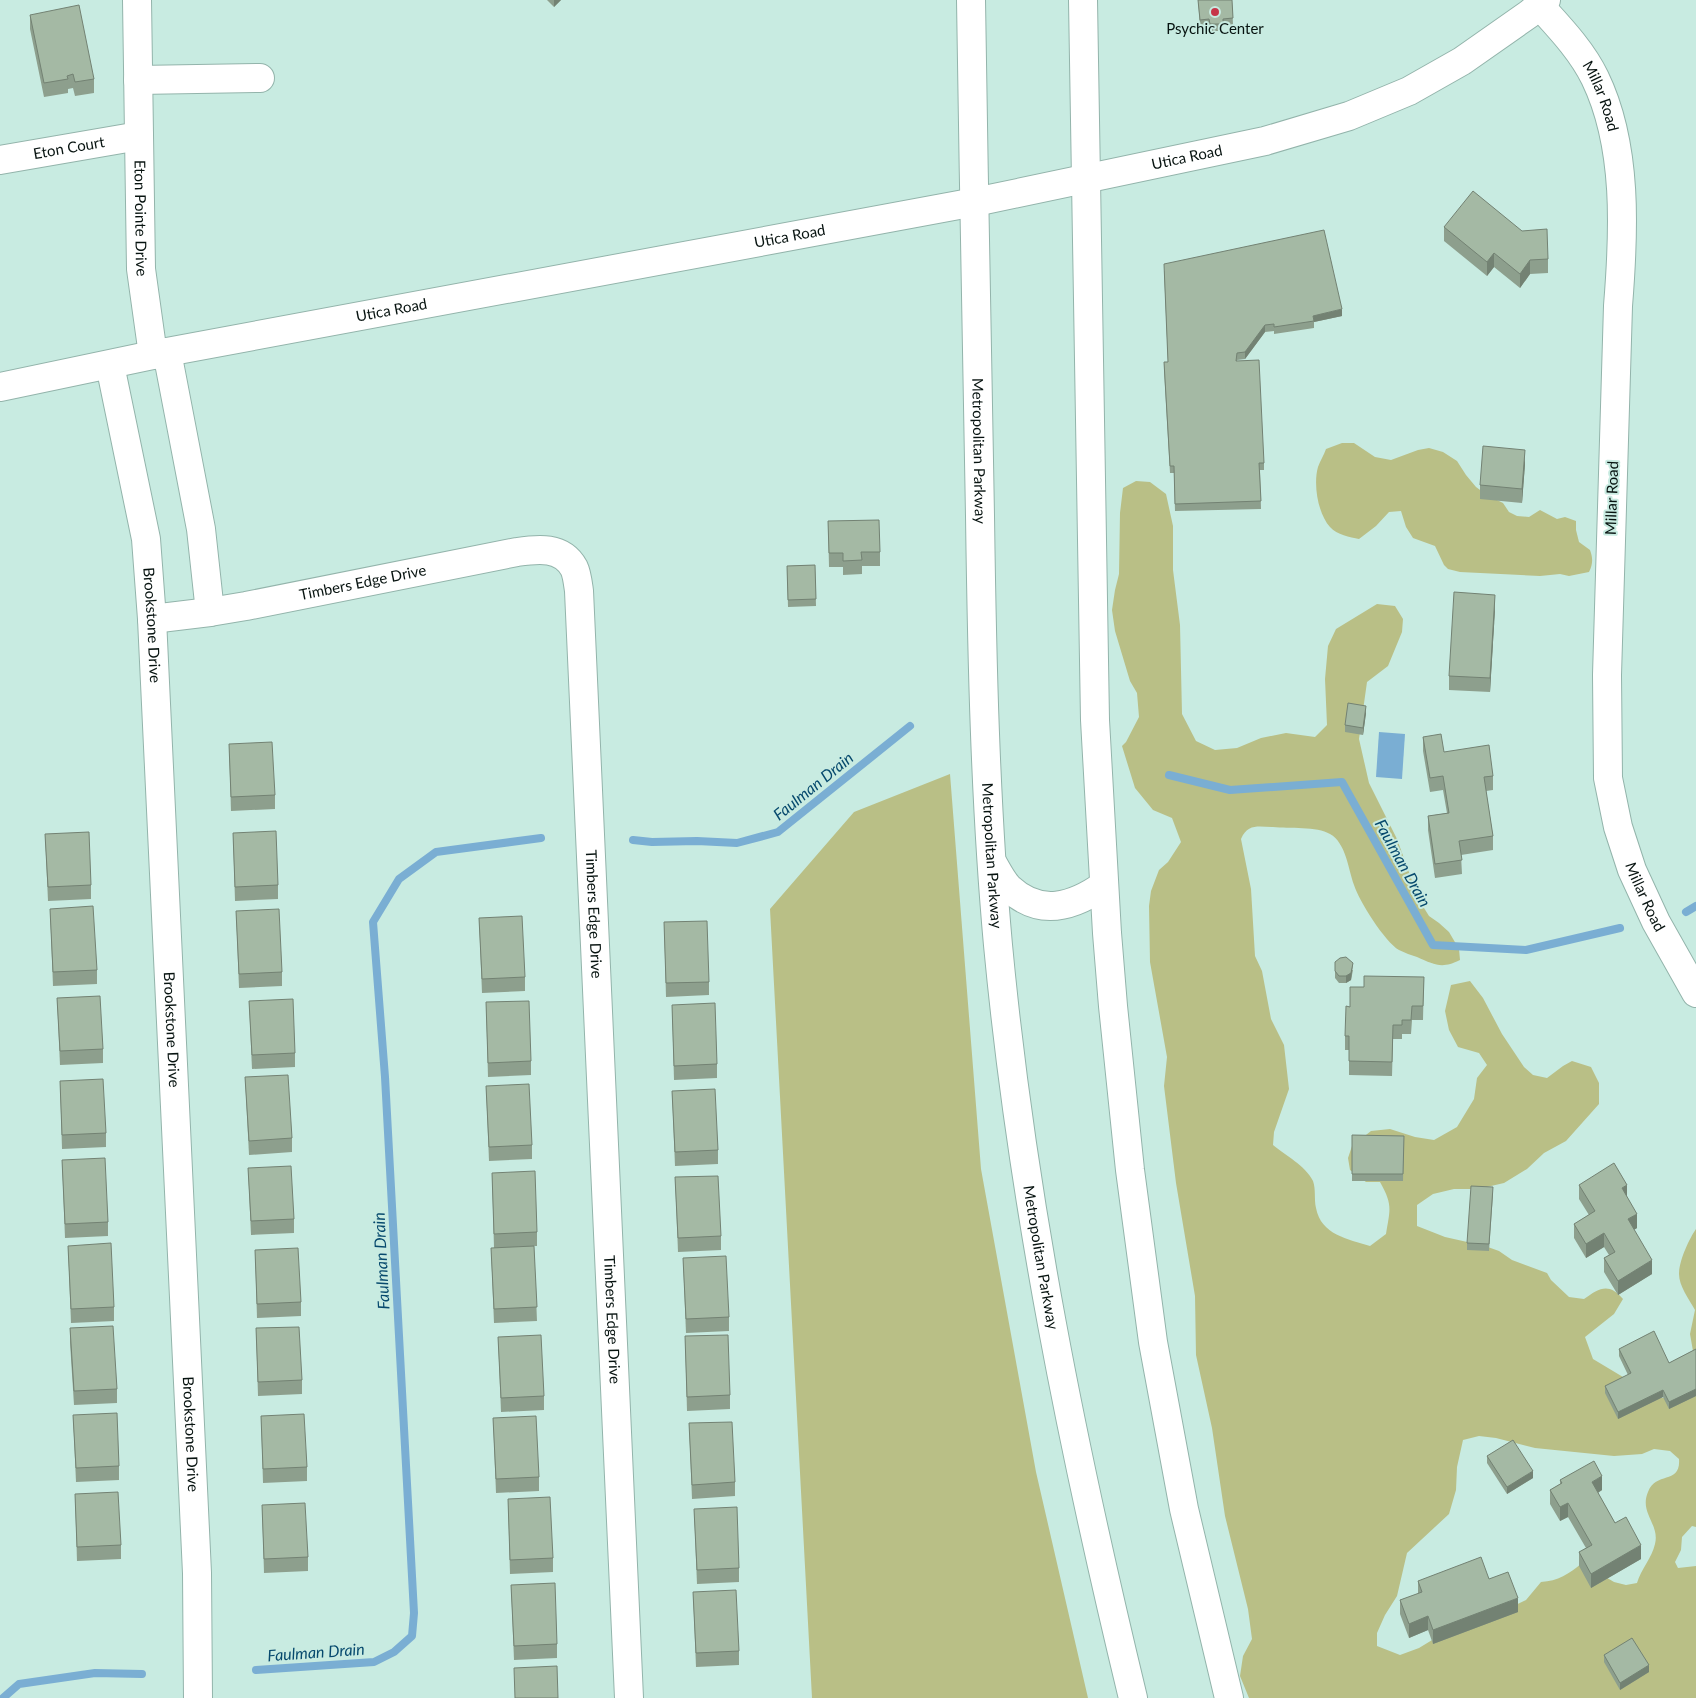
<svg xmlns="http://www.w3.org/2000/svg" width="1696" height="1698" font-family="Lato,sans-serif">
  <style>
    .green { fill: #b9bf86; fill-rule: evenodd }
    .water { fill: #7aaed3 }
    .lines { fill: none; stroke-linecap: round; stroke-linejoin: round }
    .stream { stroke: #7aaed3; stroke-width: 8 }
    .street-casing { stroke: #93b4ab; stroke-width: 30 }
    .secondary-casing { stroke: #93b4ab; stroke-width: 30 }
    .primary-casing { stroke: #93b4ab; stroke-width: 30 }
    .street { stroke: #fff; stroke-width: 28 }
    .secondary { stroke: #fff; stroke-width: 28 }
    .primary { stroke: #fff; stroke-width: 28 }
    .wall { fill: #8d9f8d }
    .shaded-wall { fill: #738273 }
    .building { fill: #a4b9a4; stroke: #738273 }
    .poi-dot { fill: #c63649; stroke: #c8ebe1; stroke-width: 2 }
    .labels { text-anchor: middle; stroke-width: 4; stroke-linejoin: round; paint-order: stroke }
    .poi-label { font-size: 15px; fill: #071310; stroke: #c8ebe1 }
    .street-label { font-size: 15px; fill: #071310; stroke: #c8ebe1 }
    .water-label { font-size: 16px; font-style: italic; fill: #06496d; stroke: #c8ebe1 }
  </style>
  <rect width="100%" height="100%" fill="#c8ebe1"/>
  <!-- green -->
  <g class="green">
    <path d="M1342,443H1354L1375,457L1391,460L1418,450L1429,448L1443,452L1457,461L1466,475L1476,487L1487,495L1503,503L1509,512L1517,516L1529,517L1540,510L1557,519L1565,517L1576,521V530L1579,542L1590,550C1593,558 1593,564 1589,572L1569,576L1560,574L1540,576L1460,572L1448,569L1444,565L1435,546L1413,538L1406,527L1401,511L1389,512L1376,526L1359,539C1350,537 1337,535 1330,527C1318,514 1313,484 1318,467C1320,461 1324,455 1326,449Z"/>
    <path d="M1136,481L1150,482L1166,494L1173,526V570L1180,625L1182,714L1196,741L1215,750L1237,748L1261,738L1286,733L1315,737L1327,725L1325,679L1328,646L1336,629L1377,604L1395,606L1403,619L1402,632L1388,666L1367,682L1359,739L1369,783L1397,839L1419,900L1429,916L1439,923L1449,932L1459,949L1460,960C1442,969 1435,965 1417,957C1411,955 1405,953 1399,950C1385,942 1359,901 1354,885C1348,868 1346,843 1330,834C1317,826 1289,829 1273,827C1259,827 1248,823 1241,839L1251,889L1255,956L1262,971L1271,1019L1284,1045L1289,1089L1274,1132L1273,1145C1286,1156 1305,1165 1313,1181C1316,1189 1314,1200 1316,1208C1321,1235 1348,1239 1370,1246L1386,1234C1390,1209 1393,1205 1380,1182H1366L1350,1170L1348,1158L1352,1146L1371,1131L1390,1129L1415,1137L1434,1140L1457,1127L1474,1099L1477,1078L1487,1065L1479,1053L1458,1047L1449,1030L1445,1011L1451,985L1470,981L1483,998L1502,1034L1524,1067L1533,1075L1547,1078L1563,1066L1572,1061L1591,1067L1599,1083V1104L1566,1141L1544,1153L1527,1169L1504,1183L1478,1189H1454L1433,1194L1417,1205V1226L1445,1237L1485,1246L1499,1251L1512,1260L1547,1273L1551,1280L1569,1297L1584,1299C1599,1288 1609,1282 1623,1299L1614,1314L1585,1337L1593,1359L1658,1398H1671L1696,1372V1527L1692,1526L1682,1537L1681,1550L1675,1562L1678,1568L1696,1566V1698H1249L1240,1676L1243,1656L1252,1639L1248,1609L1225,1516L1212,1428L1196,1355L1195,1296L1176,1183L1164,1086L1167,1057L1150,962L1149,906L1151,891L1159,870L1168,862L1181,842L1172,818L1153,810L1135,788L1122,746L1126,742L1139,717L1137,693L1130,681L1115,631L1112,610L1115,590L1119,574L1120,513L1123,488ZM1479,1436L1496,1438L1535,1448L1614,1456L1642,1454L1654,1449L1670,1451L1679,1459C1681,1485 1656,1471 1648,1492C1639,1513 1660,1524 1655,1544C1652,1558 1641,1569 1637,1583L1626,1585L1614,1582L1582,1563C1569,1574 1558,1581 1541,1582L1526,1600L1503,1611L1442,1634L1419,1648L1400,1655L1377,1646V1633L1385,1615L1397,1596L1407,1553L1449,1514L1456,1490L1457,1467L1463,1440Z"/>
    <path d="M950,774L981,1169L1036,1472L1088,1698H812L770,909L854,812Z"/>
    <path d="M1696,1229V1368L1690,1334L1695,1310C1689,1299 1679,1286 1679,1274C1679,1261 1689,1239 1696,1229Z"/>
  </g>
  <!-- water -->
  <path class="water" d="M1379,732L1405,734L1402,779L1376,777Z"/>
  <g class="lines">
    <!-- stream -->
    <g class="stream">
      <path d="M1169,775L1230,790L1342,782L1433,945L1526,950L1620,928"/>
      <path d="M633,840L652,842L697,841L737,843L778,832L910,726"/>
      <path d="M1686,912L1696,906"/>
      <path d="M256,1670L374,1662L394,1652L412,1636L414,1613L385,1077L373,922L399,879L436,852L541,838"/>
      <path d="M3,1698L19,1684L95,1673L142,1674"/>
    </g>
    <defs>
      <g id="street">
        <path id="s1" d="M137,0L141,269L153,355"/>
        <path id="s2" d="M1540,6C1560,28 1582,51 1595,78C1628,146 1624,232 1618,306L1607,675L1608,778L1618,827L1632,870L1656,922L1696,993"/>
        <path d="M138,80L260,78"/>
        <path id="s3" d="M0,160L139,136"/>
        <path d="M167,352L201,529L210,612"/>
        <path id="s4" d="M110,365L146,539L152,619L197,1573L198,1698"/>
        <path id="s5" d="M152,619L210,612L246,606L517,552C538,549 562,546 574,568C577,574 578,584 579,591L629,1698"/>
      </g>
      <g id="secondary">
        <path id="s6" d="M0,387L167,352L975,202L1265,141L1349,116L1409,91L1462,61L1529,14L1546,0"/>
      </g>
      <g id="primary">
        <path id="s7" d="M971,0C974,172 976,344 980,516C982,659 985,802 998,945C1022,1200 1073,1450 1133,1698"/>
        <path d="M1083,0L1095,720L1107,933L1113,1006L1130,1170L1153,1342L1184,1509L1229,1698"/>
        <path d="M992,862C997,870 1002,881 1009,888C1040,917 1073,907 1104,885"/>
      </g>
    </defs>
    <!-- street casing -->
    <use href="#street" class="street-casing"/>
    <!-- secondary casing -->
    <use href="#secondary" class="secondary-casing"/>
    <!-- primary casing -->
    <use href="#primary" class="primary-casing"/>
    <!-- street -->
    <use href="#street" class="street"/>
    <!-- secondary -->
    <use href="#secondary" class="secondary"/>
    <!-- primary -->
    <use href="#primary" class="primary"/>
  </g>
  <!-- wall -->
  <g class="wall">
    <path d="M547,0H561L554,7Z"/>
    <path d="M1198,0H1232L1233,25L1223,26V31H1210L1209,26L1200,27Z"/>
    <path d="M30,15L94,79V93L75,96L73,88L68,89V93L44,97L30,29Z"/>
    <path d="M1444,227L1548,259V273L1530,274L1520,288L1494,267L1487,276L1444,241Z"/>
    <path d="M1164,271L1342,316L1314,322V328L1274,334V331L1265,332L1245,359L1237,360L1264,463V470H1260L1261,509L1175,511L1174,473H1170L1164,369V362H1168Z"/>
    <path d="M1525,464L1522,503L1480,499V485Z"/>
    <path d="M828,521L880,552V566H862V574L843,575V567H829Z"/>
    <path d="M815,565L816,606L788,607L787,566Z"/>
    <path d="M1495,609L1490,692L1449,690V676Z"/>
    <path d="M1366,713L1363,735L1345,732V725Z"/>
    <path d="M1423,737L1444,752L1493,776V790L1486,791L1493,836V850L1461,855L1462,874L1435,878L1428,830V816L1447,813L1443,790L1430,792L1423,751Z"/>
    <path d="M229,744L275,795V809L231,811Z"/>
    <path d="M233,833L278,885V899L235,901Z"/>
    <path d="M45,834L91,885V899L48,901Z"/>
    <path d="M50,909L97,970V984L53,986Z"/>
    <path d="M236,911L282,972V986L239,988Z"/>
    <path d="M479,918L525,977V991L482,993Z"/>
    <path d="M664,922L709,982V995L666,997Z"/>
    <path d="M1353,970L1351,980L1346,983H1339L1335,978V971Z"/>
    <path d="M1424,977L1423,1020H1412L1411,1034H1402V1039H1393L1392,1076L1349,1075V1050H1345V1036L1350,1007L1364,987Z"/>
    <path d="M57,998L103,1049V1063L60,1065Z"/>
    <path d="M249,1001L295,1053V1067L252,1069Z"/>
    <path d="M486,1002L531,1061V1075L488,1077Z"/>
    <path d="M672,1005L717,1064V1078L674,1080Z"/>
    <path d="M245,1077L292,1138V1152L249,1155Z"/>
    <path d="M60,1081L106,1133V1147L62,1149Z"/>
    <path d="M486,1086L532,1145V1159L489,1161Z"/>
    <path d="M672,1091L718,1150V1164L675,1166Z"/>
    <path d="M1352,1135L1404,1136L1403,1181H1352Z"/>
    <path d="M62,1160L108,1222V1236L65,1238Z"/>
    <path d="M248,1168L294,1219V1233L251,1235Z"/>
    <path d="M492,1173L537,1232V1246H534L537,1321L494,1323L491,1248H494Z"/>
    <path d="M675,1177L721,1236V1250L678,1252Z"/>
    <path d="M1579,1185L1627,1198L1637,1228L1634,1230L1652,1274L1618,1295L1604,1272V1258L1609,1255L1604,1247L1586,1258L1574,1238V1224L1589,1215L1579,1199Z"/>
    <path d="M1493,1194L1489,1251L1467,1250V1243Z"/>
    <path d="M68,1246L114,1307V1321L71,1323Z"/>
    <path d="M255,1250L301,1302V1316L257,1318Z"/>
    <path d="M683,1258L729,1317V1331L686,1333Z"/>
    <path d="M70,1328L117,1389V1403L74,1405L70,1342Z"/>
    <path d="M256,1328L302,1380V1394L258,1396Z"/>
    <path d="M685,1336L730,1395V1409L687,1411Z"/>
    <path d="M498,1337L544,1396V1410L501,1412Z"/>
    <path d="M1619,1349L1669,1363L1696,1349V1396L1669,1409L1663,1397L1618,1419L1605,1393V1386L1628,1375L1619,1356Z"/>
    <path d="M73,1415L119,1466V1480L76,1482Z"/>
    <path d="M261,1416L307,1467V1481L263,1483Z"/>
    <path d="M493,1418L539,1477V1491L496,1493Z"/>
    <path d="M689,1423L735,1482V1496L692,1499Z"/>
    <path d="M1487,1456L1533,1478L1507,1494L1487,1463Z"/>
    <path d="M1560,1480L1602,1490L1598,1493L1615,1523L1641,1559L1591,1588L1579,1566V1552L1586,1548L1568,1517L1560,1521L1550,1504V1490L1560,1484Z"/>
    <path d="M75,1494L121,1545V1559L77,1561Z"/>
    <path d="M508,1499L553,1558V1572L510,1574Z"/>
    <path d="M262,1505L308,1557V1571L264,1573Z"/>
    <path d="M694,1509L739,1568V1582L697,1584Z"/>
    <path d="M1489,1579L1518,1612L1433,1644L1428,1630L1409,1638L1400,1614V1600L1418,1594V1581Z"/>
    <path d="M511,1585L557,1644V1658L514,1660Z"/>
    <path d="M693,1592L739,1651V1665L696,1667Z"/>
    <path d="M1604,1655L1649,1672L1620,1690L1604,1662Z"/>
  </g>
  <!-- shaded-wall -->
  <g class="shaded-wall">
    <path d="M554,0H561L554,7Z"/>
    <path d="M1494,253V267L1487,276V262Z"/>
    <path d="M1530,260V274L1520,288V274Z"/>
    <path d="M1342,309V316L1314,322L1313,316Z"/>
    <path d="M1265,325V332L1245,359V352Z"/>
    <path d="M1525,450V464L1522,503V489Z"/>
    <path d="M1495,595V609L1490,692V678Z"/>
    <path d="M1366,706V713L1363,735V728Z"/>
    <path d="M1353,963L1351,980L1346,983V976Z"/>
    <path d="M1627,1185V1199L1622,1188Z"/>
    <path d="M1637,1214V1228L1628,1233V1219Z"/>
    <path d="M1604,1233V1247L1586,1258V1244Z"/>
    <path d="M1652,1260V1274L1618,1295V1281Z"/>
    <path d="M1696,1389V1396L1669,1409V1402Z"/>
    <path d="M1663,1390V1397L1618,1419V1412Z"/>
    <path d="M1533,1471V1478L1507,1494V1487Z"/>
    <path d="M1602,1476V1490L1592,1496V1482Z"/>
    <path d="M1568,1503V1517L1560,1521V1507Z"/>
    <path d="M1641,1545V1559L1591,1588V1574Z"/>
    <path d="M1518,1598V1612L1433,1644V1630Z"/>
    <path d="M1428,1616V1630L1409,1638V1624Z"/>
    <path d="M1649,1665V1672L1620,1690V1683Z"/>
  </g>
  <!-- building -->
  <g class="building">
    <path d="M1198,0H1232L1233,18L1223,19V24H1210L1209,19L1200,20Z"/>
    <path d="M79,5L94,79L75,82L73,74L67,76L68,79L44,83L30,15Z"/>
    <path d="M1473,191L1522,231L1547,229L1548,259L1530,260L1520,274L1494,253L1487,262L1444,227Z"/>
    <path d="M1324,230L1342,309L1313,316L1314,321L1274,327V324L1265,325L1245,352L1237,353L1236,361L1259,360L1264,463H1259L1261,501L1175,504L1174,466H1170L1164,362H1168L1164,264Z"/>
    <path d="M1483,446L1525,450L1522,489L1480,485Z"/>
    <path d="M879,520L880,552H861L862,560L843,561V553H829L828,521Z"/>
    <path d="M815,565L816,599L788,600L787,566Z"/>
    <path d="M1454,592L1495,595L1490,678L1449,676Z"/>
    <path d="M1348,703L1366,706L1363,728L1345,725Z"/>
    <path d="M1441,734L1444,752L1489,745L1493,776L1484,777L1493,836L1459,841L1462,860L1435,864L1428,816L1449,813L1443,776L1430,778L1423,737Z"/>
    <path d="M272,742L275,795L231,797L229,744Z"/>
    <path d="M276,831L278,885L235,887L233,833Z"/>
    <path d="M89,832L91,885L48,887L45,834Z"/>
    <path d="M93,906L97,970L53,972L50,909Z"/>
    <path d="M279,909L282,972L239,974L236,911Z"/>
    <path d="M522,916L525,977L482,979L479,918Z"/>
    <path d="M707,921L709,982L666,983L664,922Z"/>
    <path d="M1346,957L1353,963L1351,973L1346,976H1339L1335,971V962L1340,958Z"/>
    <path d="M1364,976L1424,977L1423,1006H1412L1411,1020H1402V1025H1393L1392,1062L1349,1061V1036H1345L1346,1006L1350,1007V987H1364Z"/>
    <path d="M100,996L103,1049L60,1051L57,998Z"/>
    <path d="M293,999L295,1053L252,1055L249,1001Z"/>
    <path d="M529,1001L531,1061L488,1063L486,1002Z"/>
    <path d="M715,1003L717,1064L674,1066L672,1005Z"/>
    <path d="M288,1075L292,1138L249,1141L245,1077Z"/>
    <path d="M103,1079L106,1133L62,1135L60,1081Z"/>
    <path d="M529,1084L532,1145L489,1147L486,1086Z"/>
    <path d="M715,1089L718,1150L675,1152L672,1091Z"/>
    <path d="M1352,1135L1404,1136L1403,1174H1352Z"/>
    <path d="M105,1158L108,1222L65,1224L62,1160Z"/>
    <path d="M1614,1163L1627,1185L1622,1188L1637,1214L1628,1219L1652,1260L1618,1281L1604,1258L1615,1252L1604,1233L1586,1244L1574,1224L1595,1211L1579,1185Z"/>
    <path d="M291,1166L294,1219L251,1221L248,1168Z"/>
    <path d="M535,1171L537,1232L494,1234L492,1173Z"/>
    <path d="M718,1176L721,1236L678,1238L675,1177Z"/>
    <path d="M1471,1186L1493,1187L1489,1244L1467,1243Z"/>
    <path d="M111,1243L114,1307L71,1309L68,1246Z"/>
    <path d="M534,1246L537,1307L494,1309L491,1248Z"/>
    <path d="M298,1248L301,1302L257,1304L255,1250Z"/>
    <path d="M726,1256L729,1317L686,1319L683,1258Z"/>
    <path d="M113,1326L117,1389L74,1391L70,1328Z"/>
    <path d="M299,1327L302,1380L258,1382L256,1328Z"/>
    <path d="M1654,1331L1669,1363L1696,1349V1389L1669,1402L1663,1390L1618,1412L1605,1386L1631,1373L1619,1349Z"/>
    <path d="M541,1335L544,1396L501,1398L498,1337Z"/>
    <path d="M728,1335L730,1395L687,1397L685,1336Z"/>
    <path d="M117,1413L119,1466L76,1468L73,1415Z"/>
    <path d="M304,1414L307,1467L263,1469L261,1416Z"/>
    <path d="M536,1416L539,1477L496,1479L493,1418Z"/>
    <path d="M732,1422L735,1482L692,1485L689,1423Z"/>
    <path d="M1513,1440L1533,1471L1507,1487L1487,1456Z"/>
    <path d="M1594,1461L1602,1476L1592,1482L1615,1523L1626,1517L1641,1545L1591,1574L1579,1552L1592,1545L1568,1503L1560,1507L1550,1490L1562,1483L1560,1480Z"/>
    <path d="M118,1492L121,1545L77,1547L75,1494Z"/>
    <path d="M550,1497L553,1558L510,1560L508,1499Z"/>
    <path d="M305,1503L308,1557L264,1559L262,1505Z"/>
    <path d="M737,1507L739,1568L697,1570L694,1509Z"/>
    <path d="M1481,1557L1489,1579L1508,1572L1518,1598L1433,1630L1428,1616L1409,1624L1400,1600L1422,1592L1418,1581Z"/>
    <path d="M555,1583L557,1644L514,1646L511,1585Z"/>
    <path d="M736,1590L739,1651L696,1653L693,1592Z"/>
    <path d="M1632,1638L1649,1665L1620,1683L1604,1655Z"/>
    <path d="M557,1666L558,1698H515L514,1668Z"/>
  </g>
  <!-- markers -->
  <circle class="poi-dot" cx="1215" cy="12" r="5"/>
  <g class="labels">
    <!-- poi labels -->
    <g class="poi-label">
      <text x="1215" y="34">Psychic Center</text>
    </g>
    <!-- street labels -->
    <g class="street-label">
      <text dy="5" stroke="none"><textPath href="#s2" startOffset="110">Millar Road</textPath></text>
      <text dy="5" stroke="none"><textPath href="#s3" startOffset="70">Eton Court</textPath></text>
      <text dy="5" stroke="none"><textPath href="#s6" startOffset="1209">Utica Road</textPath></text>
      <text dy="5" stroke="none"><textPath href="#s1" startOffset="218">Eton Pointe Drive</textPath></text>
      <text dy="5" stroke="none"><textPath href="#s6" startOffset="804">Utica Road</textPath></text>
      <text dy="5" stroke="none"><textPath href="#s6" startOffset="399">Utica Road</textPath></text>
      <text dy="5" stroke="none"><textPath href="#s7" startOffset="451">Metropolitan Parkway</textPath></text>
      <text transform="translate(1612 498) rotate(-88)" y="5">Millar Road</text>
      <text dy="5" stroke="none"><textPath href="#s5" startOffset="214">Timbers Edge Drive</textPath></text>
      <text dy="5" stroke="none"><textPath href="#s4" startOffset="264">Brookstone Drive</textPath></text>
      <text dy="5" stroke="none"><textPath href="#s7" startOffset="856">Metropolitan Parkway</textPath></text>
      <text dy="5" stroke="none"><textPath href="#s2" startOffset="920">Millar Road</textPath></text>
      <text dy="5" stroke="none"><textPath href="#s5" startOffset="782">Timbers Edge Drive</textPath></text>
      <text dy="5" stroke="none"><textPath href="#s4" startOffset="669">Brookstone Drive</textPath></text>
      <text dy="5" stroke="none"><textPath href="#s7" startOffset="1261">Metropolitan Parkway</textPath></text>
      <text dy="5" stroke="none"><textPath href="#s5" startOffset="1188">Timbers Edge Drive</textPath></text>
      <text dy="5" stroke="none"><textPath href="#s4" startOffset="1074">Brookstone Drive</textPath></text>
    </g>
    <!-- water labels -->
    <g class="water-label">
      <text transform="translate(813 786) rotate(-39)" y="6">Faulman Drain</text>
      <text transform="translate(1403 863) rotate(61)" y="6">Faulman Drain</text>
      <text transform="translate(381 1261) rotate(-93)" y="6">Faulman Drain</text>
      <text transform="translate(316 1652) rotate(-4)" y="6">Faulman Drain</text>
    </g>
  </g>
</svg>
